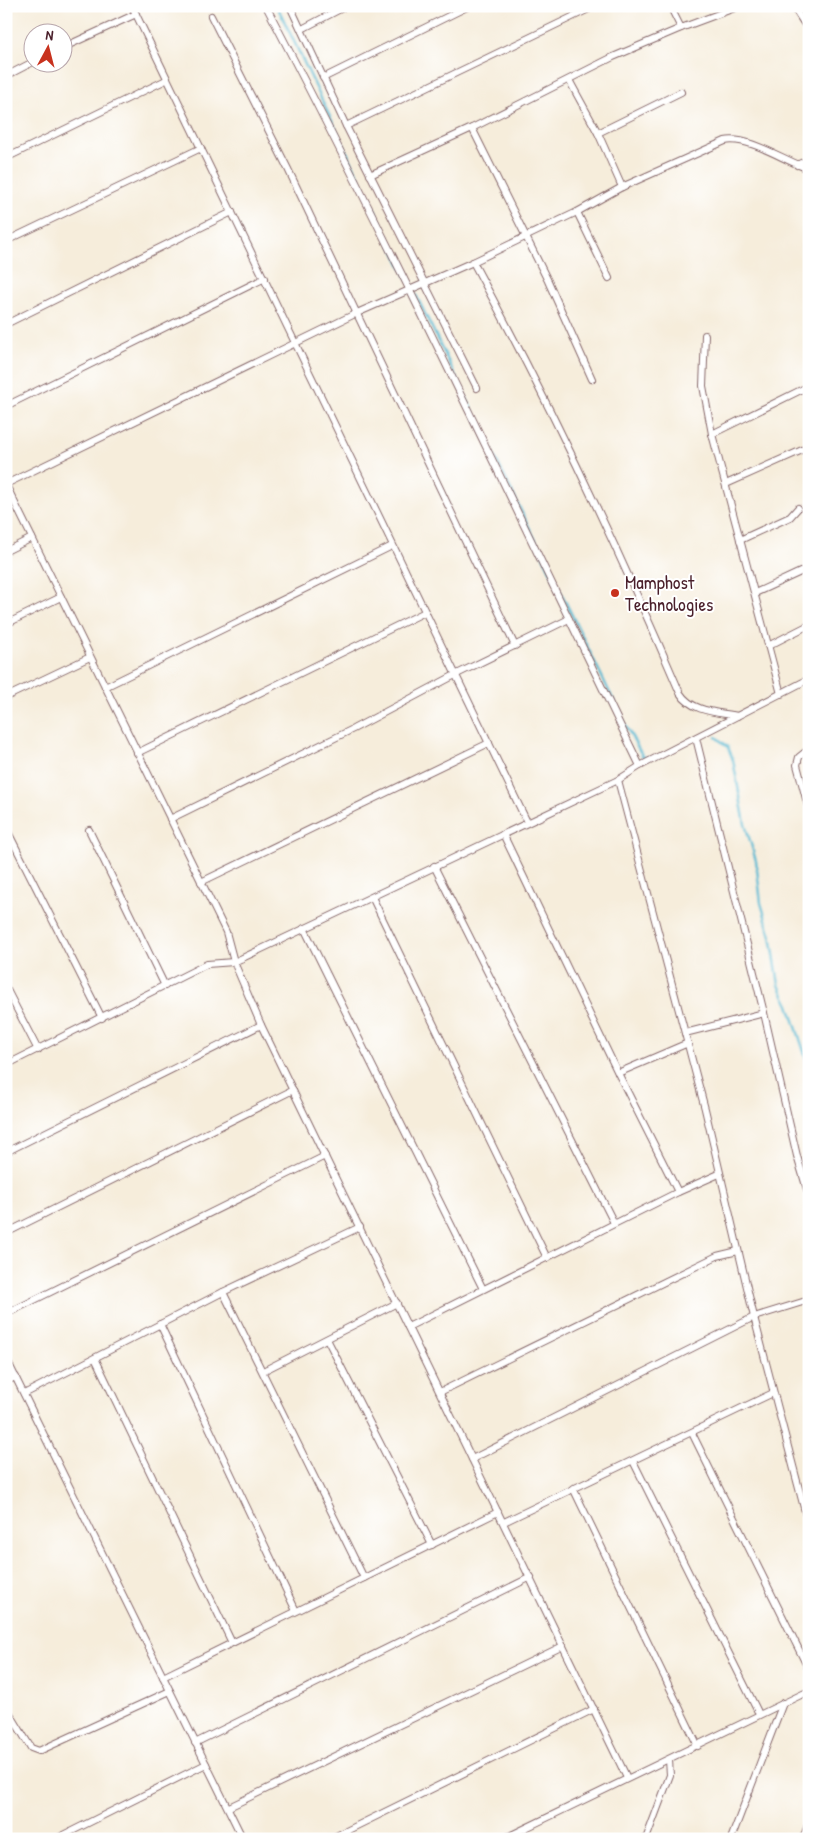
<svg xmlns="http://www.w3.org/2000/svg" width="815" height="1845" font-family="'Patrick Hand',sans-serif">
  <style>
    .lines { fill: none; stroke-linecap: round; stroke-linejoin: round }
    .stream { stroke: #52b8d1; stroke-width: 2.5 }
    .street-casing { stroke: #866769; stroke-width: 8 }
    .street { stroke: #fff; stroke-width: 6 }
    .poi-dot { fill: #c8321e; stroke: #fff; stroke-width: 2 }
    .labels { text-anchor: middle; stroke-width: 4; stroke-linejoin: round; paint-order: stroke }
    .poi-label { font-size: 19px; fill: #4a1f2b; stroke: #fff; text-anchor: start }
  </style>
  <rect width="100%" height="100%" fill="#fff"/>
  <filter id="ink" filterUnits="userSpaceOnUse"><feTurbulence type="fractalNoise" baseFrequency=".02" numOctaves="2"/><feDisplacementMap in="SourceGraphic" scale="10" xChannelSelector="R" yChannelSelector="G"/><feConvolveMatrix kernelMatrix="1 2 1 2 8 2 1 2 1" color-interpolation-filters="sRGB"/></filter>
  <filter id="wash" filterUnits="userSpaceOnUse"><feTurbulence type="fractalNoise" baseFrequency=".0096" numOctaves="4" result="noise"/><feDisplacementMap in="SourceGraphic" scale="20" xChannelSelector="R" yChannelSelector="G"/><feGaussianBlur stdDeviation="1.12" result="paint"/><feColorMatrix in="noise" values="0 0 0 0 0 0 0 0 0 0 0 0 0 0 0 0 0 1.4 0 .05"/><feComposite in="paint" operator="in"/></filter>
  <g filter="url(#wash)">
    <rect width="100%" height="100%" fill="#f6eddb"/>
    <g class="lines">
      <!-- stream -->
      <g class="stream">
        <path d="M277,6L408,280"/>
        <path d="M416,295L626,726L643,757L650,758"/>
        <path d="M716,737L728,747L733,760L745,824L756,861L761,903L771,936L779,985L789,1005L809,1067"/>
      </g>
    </g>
  </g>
  <g filter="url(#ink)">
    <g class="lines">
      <defs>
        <g id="street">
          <path d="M132,6L527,822"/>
          <path d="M266,6C397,257 517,512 640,766"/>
          <path d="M290,6L346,126L477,388"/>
          <path d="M670,6L681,28"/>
          <path d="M793,6L809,31"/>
          <path d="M211,16L288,169L515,646"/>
          <path d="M302,29L346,6"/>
          <path d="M62,48L136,14"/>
          <path d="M6,76L33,62"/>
          <path d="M323,78L469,6"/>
          <path d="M569,80L598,133L622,187"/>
          <path d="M346,126L595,6"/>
          <path d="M472,128L548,281L592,379"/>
          <path d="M598,133L681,92"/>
          <path d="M6,158L166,80"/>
          <path d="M797,165L809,159"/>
          <path d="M370,175L472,128L613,57L681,28L740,6"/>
          <path d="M577,212L609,278"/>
          <path d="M6,241L201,148"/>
          <path d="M473,262C549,402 617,546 680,693C692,712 717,712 737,716"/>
          <path d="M6,324L232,212"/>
          <path d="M705,335L703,386L712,434L781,694"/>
          <path d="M6,406L265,278"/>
          <path d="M712,434L809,386"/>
          <path d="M6,484L357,313L473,262L577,212L622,187L725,141C749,136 785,161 809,169"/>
          <path d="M726,484L809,447"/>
          <path d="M6,485L226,932L234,962L261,1025L627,1778"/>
          <path d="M740,540L790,517L798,508"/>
          <path d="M6,551L32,538"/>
          <path d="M755,593L809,568"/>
          <path d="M6,624L61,597"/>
          <path d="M768,646L809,625"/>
          <path d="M105,687L392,546"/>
          <path d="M6,697L90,657"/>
          <path d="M696,738L764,1013L797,1156L809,1196"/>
          <path d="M809,749L799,757L797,765L809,810"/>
          <path d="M137,753L425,612"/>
          <path d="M618,780L705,1109L754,1317L809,1527"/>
          <path d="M170,819L353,729L457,674L569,619"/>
          <path d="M6,828L102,1018"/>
          <path d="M89,830L165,986"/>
          <path d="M503,834L618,1073L678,1192"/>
          <path d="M434,866L614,1223"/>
          <path d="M201,882L489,743"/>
          <path d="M372,897L547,1258"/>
          <path d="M304,928L483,1289"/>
          <path d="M6,988L38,1050"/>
          <path d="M685,1033L764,1013"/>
          <path d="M6,1065L207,964L234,962L618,780L640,766L809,679"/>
          <path d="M618,1073L688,1043"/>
          <path d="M6,1152L261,1025"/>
          <path d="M6,1233L293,1090"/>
          <path d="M223,1292L364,1578"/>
          <path d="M6,1314L325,1156"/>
          <path d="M160,1324L296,1611"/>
          <path d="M408,1327L678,1192L719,1174"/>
          <path d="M327,1339L432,1545"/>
          <path d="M6,1358L243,1839"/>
          <path d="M95,1358L232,1643"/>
          <path d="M263,1371L397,1303"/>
          <path d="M6,1381L16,1377"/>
          <path d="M440,1392L717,1256L738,1251"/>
          <path d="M24,1394L223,1292L360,1227"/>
          <path d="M692,1433L809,1670"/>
          <path d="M472,1459L754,1317L809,1300"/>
          <path d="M633,1461L759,1714"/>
          <path d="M573,1488L698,1746"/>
          <path d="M504,1522L773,1393"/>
          <path d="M163,1677L498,1512"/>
          <path d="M6,1707L31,1748L39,1751L170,1691"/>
          <path d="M195,1743L531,1577"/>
          <path d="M229,1807L563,1646"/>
          <path d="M56,1839L206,1764"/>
          <path d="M330,1839L594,1709"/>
          <path d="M503,1839L809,1691"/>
          <path d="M646,1839L670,1775L669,1760"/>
          <path d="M731,1839L783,1703"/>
          <path d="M803,1839L809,1822"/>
        </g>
      </defs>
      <!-- street casing -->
      <use href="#street" class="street-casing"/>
      <!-- street -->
      <use href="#street" class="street"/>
    </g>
  </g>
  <!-- markers -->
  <circle class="poi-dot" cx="615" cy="593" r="5"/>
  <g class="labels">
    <!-- poi labels -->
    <g class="poi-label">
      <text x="625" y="589">Mamphost<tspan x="625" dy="22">Technologies</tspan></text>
    </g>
  </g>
  <!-- margin -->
  <rect width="815" height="1845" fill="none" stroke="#fff" stroke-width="25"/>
  <!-- north arrow -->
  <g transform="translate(48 48) rotate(7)"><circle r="24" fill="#ffffff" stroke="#b7a5aa"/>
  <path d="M0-4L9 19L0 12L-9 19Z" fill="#c8321e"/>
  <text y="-8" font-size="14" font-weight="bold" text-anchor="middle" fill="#4a1f2b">N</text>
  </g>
</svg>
